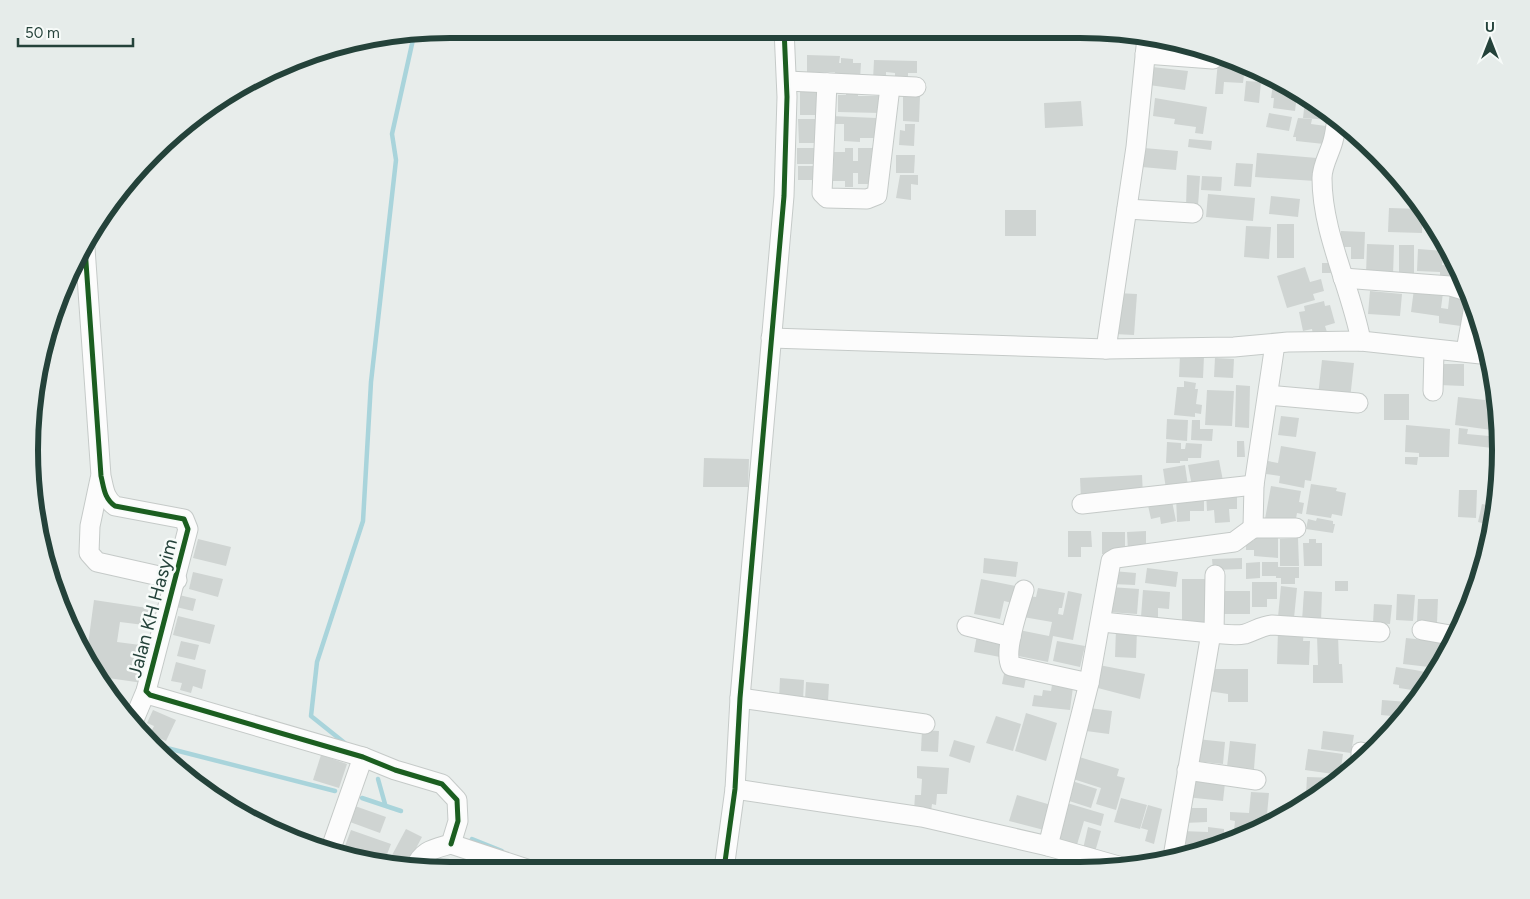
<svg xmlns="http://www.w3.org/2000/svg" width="1530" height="899" font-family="Figtree,sans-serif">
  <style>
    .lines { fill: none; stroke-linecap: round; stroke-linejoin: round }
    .stream { stroke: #a9d4db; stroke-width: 4.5 }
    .building { fill: #cfd4d2 }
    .minor-casing { stroke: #c5cac8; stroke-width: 21 }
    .minor { stroke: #fcfcfc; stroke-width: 19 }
    .cycleway-casing { stroke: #f7fbf9; stroke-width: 8 }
    .cycleway { stroke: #1b5e20; stroke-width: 5 }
    .labels { text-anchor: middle; stroke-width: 5; stroke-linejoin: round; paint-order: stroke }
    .street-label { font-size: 19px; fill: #24423a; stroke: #f7fbf9 }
    .rim { fill: none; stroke: #24423a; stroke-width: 6 }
  </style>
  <rect width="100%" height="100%" fill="#e8edeb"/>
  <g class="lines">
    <!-- stream -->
    <g class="stream">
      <path d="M346,744L311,716L317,662L363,521L371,382L396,160L392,134L414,35"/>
      <path d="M159,746L335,791"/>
      <path d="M378,779L385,804"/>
      <path d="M362,798L401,811"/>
      <path d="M472,839L502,851"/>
      <path d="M530,862L547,869"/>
    </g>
  </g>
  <!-- building -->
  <g class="building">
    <path d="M807,55L840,56L839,63H841V58L853,59V63H861L860,79L834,78L835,72H807Z"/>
    <path d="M874,60L917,61V73H908V82H895V73L886,72V80H873Z"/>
    <path d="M1218,61L1239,62L1245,65L1243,83L1224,82L1223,94H1215Z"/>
    <path d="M1152,67L1188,71L1185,90L1149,85Z"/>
    <path d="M1246,81L1261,82L1259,103L1244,101Z"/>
    <path d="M1273,84L1286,86L1292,89L1291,94L1297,95L1295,111L1273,108L1274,98H1271Z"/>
    <path d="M846,90H858V96H882L881,113L838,112V95H846Z"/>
    <rect x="800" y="91" width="22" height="24"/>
    <path d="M1298,92L1314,100L1330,113V120L1303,118L1305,100L1297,99Z"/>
    <path d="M903,96H920L919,122L903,121Z"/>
    <path d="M1155,98L1207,107L1203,134L1195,133L1196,127L1174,124L1175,119L1153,116Z"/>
    <path d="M1081,101L1083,126L1045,128L1044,103Z"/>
    <path d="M1269,113L1292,117L1289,131L1266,127Z"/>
    <path d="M831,116L876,118V125H880V138H860V142L844,141V124H831Z"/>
    <path d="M1298,118L1312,119L1311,124L1326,126L1324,144L1296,141V137H1293Z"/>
    <path d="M798,119H816V122H821L816,143H799Z"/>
    <path d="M905,124H915L914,146L899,145L900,130L905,131Z"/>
    <path d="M1189,139L1212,141L1211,150L1188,147Z"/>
    <path d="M797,148H822L821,164H797Z"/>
    <path d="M845,148H853V161H858V148H872L871,184H858V173H853V187H845V181H833L834,152H845Z"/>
    <path d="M1144,148L1178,151L1176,170L1142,167Z"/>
    <path d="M1257,153L1317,158L1315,181L1255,177Z"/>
    <path d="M896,155H915L914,173H896Z"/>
    <path d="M1236,163L1253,164L1251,187L1234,186Z"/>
    <rect x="798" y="166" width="23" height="14"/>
    <path d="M900,175H918V185L911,184V200L896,198Z"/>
    <path d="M1187,175L1200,176L1198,206H1186Z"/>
    <path d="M1202,176L1222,177L1221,191L1201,190Z"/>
    <path d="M1208,194L1255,198L1253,221L1206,217Z"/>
    <path d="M1271,196L1300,199L1298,217L1269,214Z"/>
    <path d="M1389,208L1423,209L1422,233L1388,232Z"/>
    <rect x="1005" y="210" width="31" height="26"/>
    <rect x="1277" y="224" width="17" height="34"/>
    <path d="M1246,226L1271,227L1269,259L1244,257Z"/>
    <path d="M1341,231L1365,232L1364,259H1351V247H1341Z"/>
    <path d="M1367,244L1394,245L1393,276L1366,275Z"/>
    <rect x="1399" y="245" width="15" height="33"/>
    <path d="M1418,249L1444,251L1442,265L1457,266L1456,283L1440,282V272L1417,271Z"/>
    <rect x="1322" y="263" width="16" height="10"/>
    <path d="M1305,267L1310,282L1321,279L1324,291L1313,294L1315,300L1287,308L1277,276Z"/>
    <path d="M1414,289L1443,293L1441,308L1448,309L1450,291L1465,293L1461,326L1439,323V316L1411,312Z"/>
    <path d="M1370,291L1402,294L1400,316L1368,314Z"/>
    <path d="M1116,293L1137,294L1134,335L1114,334Z"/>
    <path d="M1324,301L1325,306L1330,305L1335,323L1325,326L1327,332L1313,335L1312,329L1303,331L1299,312L1305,311L1304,306Z"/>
    <path d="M1477,315L1486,344L1473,343Z"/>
    <path d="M1180,355L1204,356L1203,378L1179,377Z"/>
    <path d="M1215,358L1234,359L1233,378L1214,377Z"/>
    <path d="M1322,360L1354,363L1350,399L1318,396Z"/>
    <path d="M1439,364H1464V386L1439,385Z"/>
    <path d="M1184,381L1196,383L1195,389H1198L1196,404L1202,405L1201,414L1195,413V417L1174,415L1177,387H1184Z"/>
    <path d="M1236,385L1250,386L1249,428L1235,427Z"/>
    <path d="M1207,390L1234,391L1232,426L1205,425Z"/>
    <path d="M1495,390L1499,431L1455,425L1458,397L1485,400L1486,397L1494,398Z"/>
    <rect x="1384" y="394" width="25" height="26"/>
    <path d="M1281,416L1299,418L1296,437L1278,435Z"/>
    <path d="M1167,419L1188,420L1187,441L1166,439Z"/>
    <path d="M1192,420H1200V429H1213L1212,441L1191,440Z"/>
    <path d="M1406,425L1450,429L1449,457H1419V453L1405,452Z"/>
    <path d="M1459,428L1468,429L1467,434L1500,437L1501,449L1458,444Z"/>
    <path d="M1237,441H1244L1245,457H1237Z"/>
    <path d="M1167,442L1181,443V449H1185L1186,443L1202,444L1201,458H1188V461H1180V463H1166Z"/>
    <path d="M1281,446L1316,452L1311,481L1305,480L1304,488L1279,483L1280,476L1266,474L1268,461L1278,463Z"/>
    <path d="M1405,457H1418L1417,465L1405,464Z"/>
    <path d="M704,458L749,459L748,487H703Z"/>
    <path d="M1219,460L1223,481L1192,486L1188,465Z"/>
    <path d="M1185,465L1188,486L1166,489L1163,469Z"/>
    <path d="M1142,475L1143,496L1081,499L1080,478Z"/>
    <path d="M1311,484L1337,488L1336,491L1346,493L1342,516L1332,514L1331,518L1306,514Z"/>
    <path d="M1271,486L1301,491L1299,502L1304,503L1302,514L1297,513L1295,524L1265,519Z"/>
    <path d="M1459,490H1477L1476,518L1458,517Z"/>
    <path d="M1237,491V509H1229L1230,522L1215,523L1214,510L1207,511L1206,492Z"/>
    <path d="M1204,494V511H1190V521L1177,522L1176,495Z"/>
    <path d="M1171,496L1176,521L1161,524L1160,517L1151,519L1147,501Z"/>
    <path d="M1482,504L1496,507L1494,526L1478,522Z"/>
    <path d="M1317,518L1333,521V524H1335L1333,533L1306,529L1308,519L1316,521Z"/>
    <path d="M1068,531H1091L1092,547H1081V557H1068Z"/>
    <path d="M1146,531V550L1128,551L1127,532Z"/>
    <path d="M1102,532H1125V553L1102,554Z"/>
    <path d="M1278,535V558L1254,556V550H1246V541H1254L1253,537Z"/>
    <path d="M1298,538L1299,566H1280V539Z"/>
    <path d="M198,539L231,547L226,566L193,558Z"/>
    <path d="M1309,539H1316V543H1322V566H1304L1303,543H1309Z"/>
    <path d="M984,558L1018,562L1016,577L983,573Z"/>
    <path d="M1242,558V569L1213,570L1212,559Z"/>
    <path d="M1260,562V578L1246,579V563Z"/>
    <path d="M1262,562H1278V567H1299V578H1295V584H1281V578H1276V576H1262Z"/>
    <path d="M1147,568L1178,572L1176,587L1145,583Z"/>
    <path d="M1113,571L1136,573L1135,585L1112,584Z"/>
    <path d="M193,572L223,579L218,597L189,589Z"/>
    <path d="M981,579L1020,587L1016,604L1004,601L1000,619L974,614Z"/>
    <rect x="1182" y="579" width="23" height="48"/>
    <rect x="1335" y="581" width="13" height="10"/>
    <path d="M1252,582H1277V599H1267V607H1252Z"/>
    <path d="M1281,586L1297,588L1294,618L1278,617Z"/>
    <path d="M1110,587L1139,589L1137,614L1108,612Z"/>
    <path d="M1038,588L1065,593L1062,608H1059L1058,614L1063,615L1068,591L1082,594L1073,640L1053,636L1048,662L1014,655L1019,630L1049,636L1052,622L1023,617L1028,596L1036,597Z"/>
    <path d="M1143,590L1170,592L1169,609L1158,608V618L1141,617Z"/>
    <rect x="1220" y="591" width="30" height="23"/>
    <path d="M1304,591L1322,592L1321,622L1302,621Z"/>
    <path d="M1397,594L1415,595L1413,621L1396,620Z"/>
    <path d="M179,595L196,599L193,611L176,607Z"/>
    <path d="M1418,599H1438L1437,623L1417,622Z"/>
    <path d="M94,600L154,609L152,626L120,622L117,642L148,646L143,683L101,677L87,652Z"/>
    <path d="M1374,604L1392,605L1390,624L1373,623Z"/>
    <path d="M1455,612L1467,615L1460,628L1452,626Z"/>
    <path d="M178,616L215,625L210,644L173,635Z"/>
    <path d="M1116,629L1137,630L1136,658L1115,657Z"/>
    <path d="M1278,630L1304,631L1303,641H1310L1309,665L1277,664Z"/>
    <path d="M977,635L1003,640L1000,657L974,652Z"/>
    <path d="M1338,635L1339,664H1342L1343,683H1313V665H1318L1317,636Z"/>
    <path d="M1406,638L1443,642L1438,668L1403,664Z"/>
    <path d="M181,641L199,645L195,660L177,656Z"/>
    <path d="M1057,641L1085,646L1080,667L1053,661Z"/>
    <path d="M176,662L206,670L202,689L193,686L191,693L180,690L182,683L171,681Z"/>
    <path d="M1099,665L1145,674L1140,699L1094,687Z"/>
    <path d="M1396,667L1415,670L1435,674L1419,697L1411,695L1412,690L1399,688V685L1393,684Z"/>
    <path d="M1005,669L1027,673L1024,688L1002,684Z"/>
    <path d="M1208,669H1248V702H1228V694L1208,691Z"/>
    <path d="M780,678L804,680L803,701L779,699Z"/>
    <path d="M806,682L829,684L828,701L805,700Z"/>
    <path d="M1052,685L1073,687L1070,710L1032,706L1034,695L1042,696L1043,690L1051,691Z"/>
    <path d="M1382,700L1408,702L1407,712L1403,717L1381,715Z"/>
    <path d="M1089,708L1112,711L1109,734L1086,731Z"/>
    <path d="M153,710L176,720L166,741L150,734L154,726L147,723Z"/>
    <path d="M1026,713L1057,723L1046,761L1015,751Z"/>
    <path d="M996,716L1021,724L1013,751L986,743Z"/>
    <path d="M1385,724L1396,725L1383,741Z"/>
    <path d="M922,730L939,731L938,752L921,751Z"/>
    <path d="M1323,731L1354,735L1351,753L1321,749Z"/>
    <path d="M1197,739L1225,742L1223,764L1195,761Z"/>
    <path d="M954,740L975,746L970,763L949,756Z"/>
    <path d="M1230,741L1256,744L1254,769L1227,767Z"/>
    <path d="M1308,749L1343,754L1340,775L1305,770Z"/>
    <path d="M321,755L347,764L339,788L313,780Z"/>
    <path d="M1076,756L1119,769L1117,776L1125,778L1116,810L1096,804L1101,788L1070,778Z"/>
    <path d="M917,766L949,768L947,794H937L936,805L932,804L931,812L914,811L915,795H921L922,779L917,778Z"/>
    <path d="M1307,777L1337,778L1316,795L1306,794Z"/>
    <path d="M1189,779L1225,783L1223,801L1186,797Z"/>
    <path d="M1072,781L1097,789L1091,808L1066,800Z"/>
    <path d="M1251,792L1269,793L1266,825L1251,832L1234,831L1235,821L1230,820V812L1249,813Z"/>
    <path d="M1017,795L1051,805L1044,830L1009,821Z"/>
    <path d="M1121,798L1147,805L1140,829L1114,822Z"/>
    <path d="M1067,803L1104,814L1101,826L1084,821L1076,848L1055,842Z"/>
    <path d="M1148,805L1162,809L1154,844L1145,841L1148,830L1141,828Z"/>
    <path d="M355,806L386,817L380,833L350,822Z"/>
    <path d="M1184,808H1207V822L1184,823Z"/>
    <path d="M1088,827L1101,831L1095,852L1083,849Z"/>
    <path d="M1208,827L1224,829V833H1227L1226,843L1210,849L1181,848L1182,831L1208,832Z"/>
    <path d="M289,829L321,843L318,849L287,834Z"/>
    <path d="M406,829L422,837L407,865L391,857Z"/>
    <path d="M351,830L391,844L386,857L369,851L368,854L382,861L337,853L340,844L345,846Z"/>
  </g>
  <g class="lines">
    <defs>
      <g id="minor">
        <path d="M1147,37L1136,147L1106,349L1234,347L1288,342L1361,341L1490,355"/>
        <path d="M1145,54L1213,59"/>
        <path d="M787,81L916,87"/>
        <path d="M827,83L822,193L827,198L867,199L877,195L890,87"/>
        <path d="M1337,118C1336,126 1335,134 1333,141C1330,153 1322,165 1322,178C1322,234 1351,287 1361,341"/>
        <path d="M1127,209L1193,213"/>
        <path d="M85,248L101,476C104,488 104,498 115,506L184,519L188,529L146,691L133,722"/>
        <path d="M1343,278L1450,286L1470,292"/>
        <path d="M771,338L1106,349"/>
        <path d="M1275,344L1254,485L1253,528H1296"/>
        <path d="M1466,351L1474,306"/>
        <path d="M1433,391L1434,350"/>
        <path d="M1268,395L1358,403"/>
        <path d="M100,479L90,526L89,553L97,562L177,580"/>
        <path d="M1082,504L1254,485"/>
        <path d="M1024,590C1019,607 1003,650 1011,666L1089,683"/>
        <path d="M1102,622L1211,633L1173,857"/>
        <path d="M967,626L1011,637"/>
        <path d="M1422,630L1456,636"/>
        <path d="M1211,633C1222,634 1234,636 1245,634C1254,631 1262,626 1272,625L1380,632"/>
        <path d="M1214,633L1215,575"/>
        <path d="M146,691L150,695L363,757L395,770L442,784L457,800L458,821L451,844"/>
        <path d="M740,698L925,724"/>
        <path d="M1361,752V760"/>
        <path d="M1187,770L1256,780"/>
        <path d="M735,789L922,817L1048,846L1122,867"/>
        <path d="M451,844L527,869"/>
        <path d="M1048,846L1089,683L1111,561L1116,558L1234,542L1253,528"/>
        <path d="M330,851L363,757"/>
        <path d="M415,868C422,850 434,849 451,844"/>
        <path d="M724,869L735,789L740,698L784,196L787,97L784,29"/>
      </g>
    </defs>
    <!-- minor casing -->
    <use href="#minor" class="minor-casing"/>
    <!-- minor -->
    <use href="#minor" class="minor"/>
    <defs>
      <g id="cycleway">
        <path d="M85,248L101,476C104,488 104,498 115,506L184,519L188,529L146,691L150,695L363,757L395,770L442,784L457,800L458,821L451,844"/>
        <path d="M724,869L735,789L740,698L784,196L787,97L784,29"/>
      </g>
    </defs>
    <!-- cycleway casing -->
    <use href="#cycleway" class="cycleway-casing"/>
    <!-- cycleway -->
    <use href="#cycleway" class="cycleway"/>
  </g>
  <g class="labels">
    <!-- street labels -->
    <g class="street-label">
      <text transform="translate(152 608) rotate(-75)" y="7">Jalan KH Hasyim</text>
    </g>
  </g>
  <!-- crop -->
  <path d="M0 0H1530V899H0ZM450 38H1080A412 412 0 0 1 1492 450V450A412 412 0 0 1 1080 862H450A412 412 0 0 1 38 450V450A412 412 0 0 1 450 38Z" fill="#e6ecea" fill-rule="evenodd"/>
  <path class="rim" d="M450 38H1080A412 412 0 0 1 1492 450V450A412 412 0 0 1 1080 862H450A412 412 0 0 1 38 450V450A412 412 0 0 1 450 38Z"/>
  <!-- north arrow -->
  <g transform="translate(1490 40)" stroke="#f7fbf9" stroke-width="4" paint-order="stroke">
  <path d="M0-4L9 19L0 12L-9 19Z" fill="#24423a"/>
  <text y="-8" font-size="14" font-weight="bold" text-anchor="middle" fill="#24423a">U</text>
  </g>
  <!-- scale -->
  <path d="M18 38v8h115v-8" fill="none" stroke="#24423a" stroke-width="2.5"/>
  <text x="25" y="38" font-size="15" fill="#24423a" stroke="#f7fbf9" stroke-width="4" paint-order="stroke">50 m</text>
</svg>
